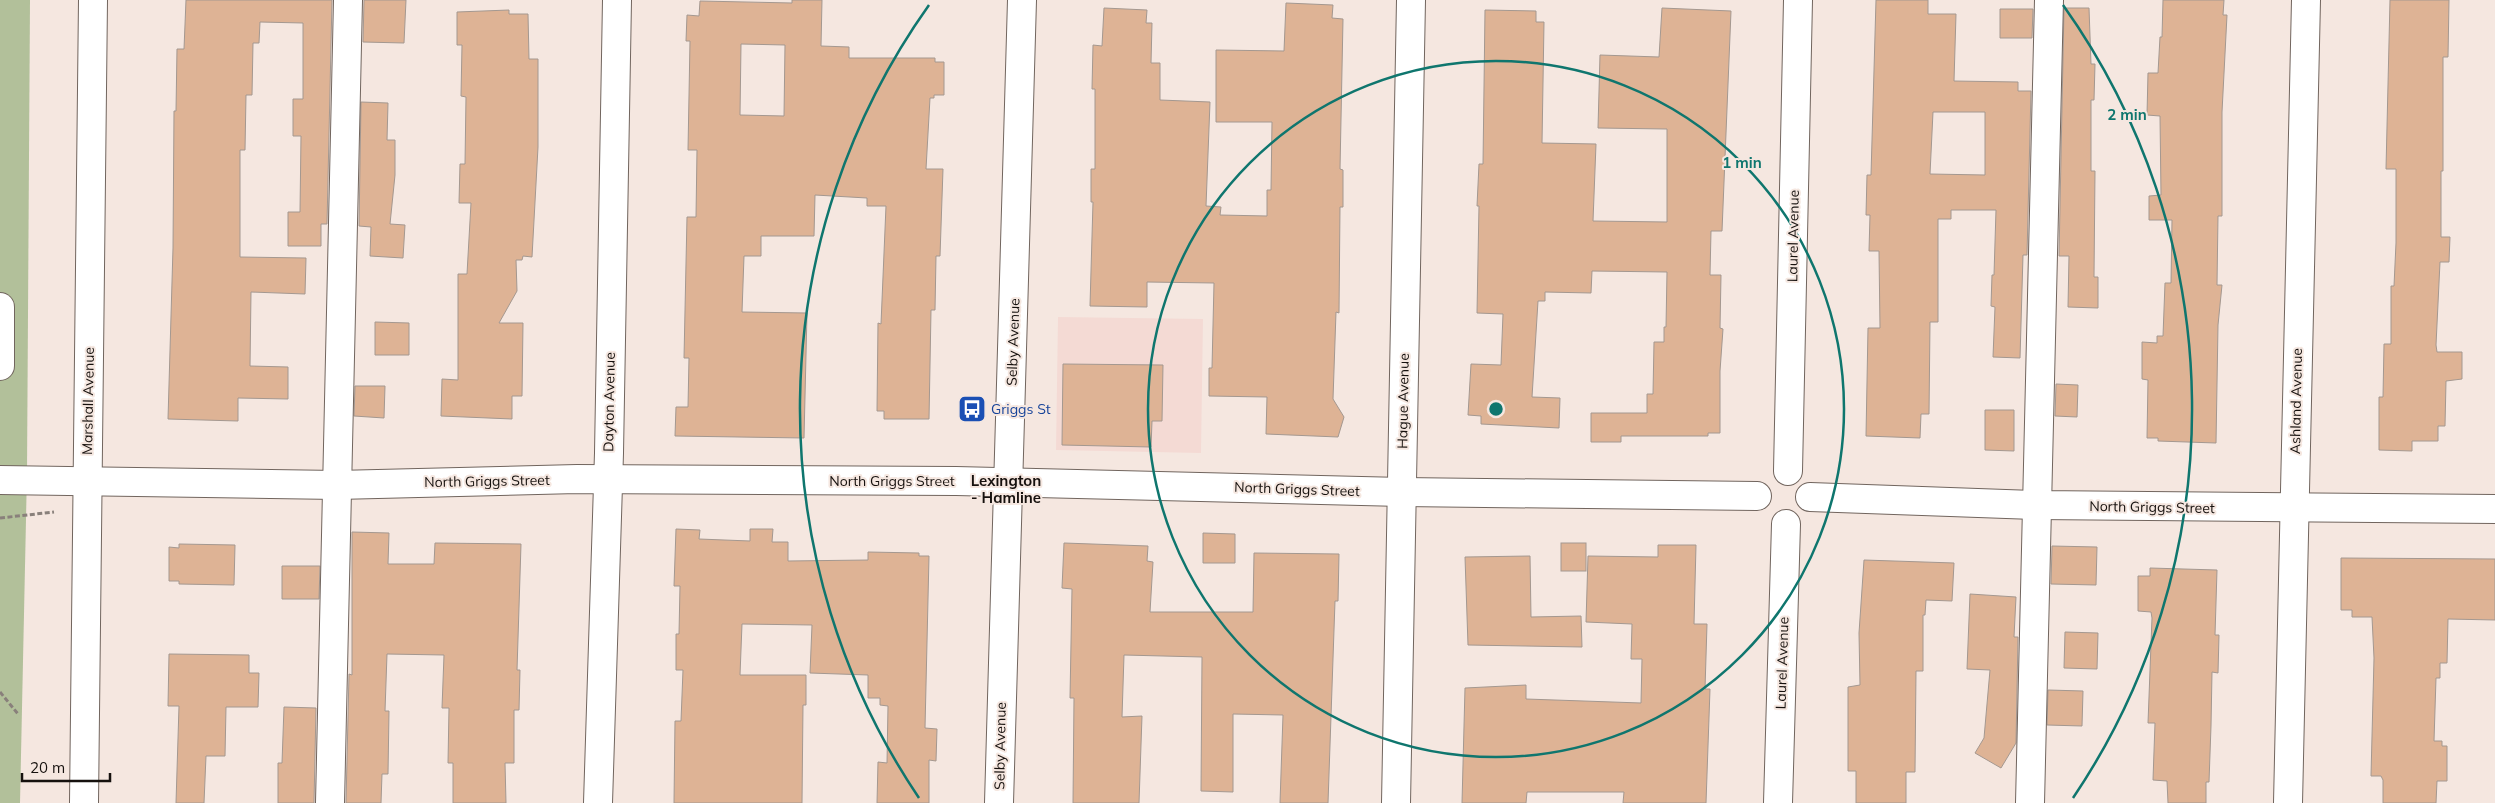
<svg xmlns="http://www.w3.org/2000/svg" width="2495" height="803" font-family="Mulish,sans-serif">
  <style>
    .commercial { fill: #f4dad4 }
    .green { fill: #b2c09a }
    .building { fill: #deb395; stroke: #a49890; fill-rule: evenodd }
    .lines { fill: none; stroke-linecap: round; stroke-linejoin: round }
    .minor-casing { stroke: #71655e; stroke-width: 30 }
    .path { stroke: #89807b; stroke-width: 3; stroke-dasharray: 5 2.5; stroke-linecap: butt }
    .minor { stroke: #fff; stroke-width: 28 }
    .ring { fill: none; stroke: #0f766e; stroke-width: 2.5 }
    .labels { text-anchor: middle; stroke-width: 4; stroke-linejoin: round; paint-order: stroke }
    .street-label { font-size: 14px; fill: #16110e; stroke: #f5e7e0 }
    .transit-label { font-size: 14px; fill: #164399; stroke: #f5e7e0; text-anchor: start }
    .neighbourhood-label { font-size: 15px; font-weight: bold; fill: #16110e; stroke: #f5e7e0 }
    .centre { fill: #0f766e; stroke: #f5e7e0; stroke-width: 2.5 }
    .ring-label { font-size: 15px; text-anchor: middle; font-weight: bold; fill: #0f766e; stroke: #f5e7e0; stroke-width: 4; stroke-linejoin: round; paint-order: stroke }
  </style>
  <rect width="100%" height="100%" fill="#f5e7e0"/>
  <!-- commercial -->
  <path class="commercial" d="M1058,317L1203,319L1201,453L1056,450Z"/>
  <!-- green -->
  <path class="green" d="M0,0H30L27,472L20,803H0Z"/>
  <!-- building -->
  <g class="building">
    <path d="M186,0H332L327,224H321V246H288V212H300L301,136H293V99H303V23L260,22L259,43H253L252,95H246L245,150H240V257L306,258L305,294L251,292L250,366L288,367V399L238,398V421L168,419L173,248L174,111H176L177,49H184Z"/>
    <path d="M364,0H406L404,43L363,42Z"/>
    <path d="M792,0H822L821,46L849,47V58H935V62H944V95H934V98H930L926,169H943L940,256H936L935,310H931L929,419H884V411H877L878,323L881,324L886,206H867V198L815,195L814,236H761V256H744L742,312L807,313L804,438L675,436L676,407H688L689,358H684L687,217H696L697,150H688L690,41H686L687,15L699,16L700,1L792,3ZM741,44L785,45L784,116L740,115Z"/>
    <path d="M1876,0H1928V14H1956L1954,81L2018,82V91H2031L2027,255H2023L2020,358L1993,357L1995,307L1991,306L1992,275H1994L1996,210H1951V219H1938V322H1930L1929,414H1921L1920,438L1866,436L1868,328H1880L1879,251H1869L1870,215H1866L1867,175H1871ZM1933,112H1985V175L1930,174Z"/>
    <path d="M2163,0H2224L2223,15H2227L2222,112V216H2218L2217,285H2222L2218,325L2216,443L2158,441V438H2147L2148,380L2142,379V342L2157,343V336H2163L2165,283H2171L2172,220H2149V196L2161,195L2160,116L2147,115L2148,73H2158L2160,37H2162Z"/>
    <path d="M2390,0H2449L2448,57H2443V171H2441V237H2450L2449,262H2440L2436,345L2437,352H2462V379L2446,381L2445,426H2438V441H2412V451L2379,450V397H2383L2384,344H2391V286H2394L2396,243V169H2386Z"/>
    <path d="M1286,3L1333,5L1332,18L1343,19L1340,169L1343,170V207H1340L1339,313L1336,312L1333,399L1344,417L1338,437L1266,434L1267,397L1209,396V368H1212L1214,283L1147,282V307L1090,306L1093,202H1091V169H1095V89H1092L1093,45L1102,46L1104,8L1147,10L1146,23H1152L1151,63H1160V100L1210,102L1206,206L1221,207L1220,215L1267,216V190H1271L1272,122H1216V50L1284,51Z"/>
    <path d="M1662,8L1731,11L1722,231H1711L1710,275H1721L1720,328L1723,329L1720,371V433H1708V436H1621V442H1591V413H1647V394H1653L1654,342H1664V327H1666L1667,272L1592,271L1591,293L1545,292V301H1538L1532,397L1560,398L1559,428L1481,424V416L1468,415L1471,364L1501,365L1503,314L1477,313L1479,206H1477L1479,164H1483L1485,10L1536,11V22H1544L1542,143L1596,144L1593,221L1667,222V129L1598,128L1600,55L1659,57Z"/>
    <path d="M2064,8H2089L2091,64H2095L2094,100H2091V171H2095L2094,277H2098V308L2068,307L2069,256H2059Z"/>
    <path d="M2000,9H2033L2032,38H2000Z"/>
    <path d="M509,10V14H528L529,59H538V147L532,257L523,256L522,260H516L517,291L499,323H523L522,396H512V419L441,416L442,379L458,380V274H467L471,203H459L460,164H465L466,97L461,96L462,45H457V12Z"/>
    <path d="M361,102L388,103L387,140H395V175L390,224L405,225L403,258L370,256L371,227L359,226Z"/>
    <path d="M375,322L409,323V355H375Z"/>
    <path d="M1063,364L1163,365L1162,421H1152L1151,447L1062,445Z"/>
    <path d="M2056,384L2078,385L2077,417L2055,416Z"/>
    <path d="M355,386H385L384,418L354,416Z"/>
    <path d="M1985,410H2014V451L1985,450Z"/>
    <path d="M676,529L700,530L699,539L750,541V529H773L772,542H788V561L868,560V552L919,553V556H929L925,728L937,729L936,761L929,760V803H877L878,762L887,763L888,706L880,705V698H868V675L810,673L812,625L742,624L740,675H806V705H803L802,803H674L675,721H681L683,670H676V634H679L680,586H674Z"/>
    <path d="M352,532L389,533L388,564H434L435,543L521,544L517,670H520L519,710H514V763H505L506,803H453V763H448L449,708H442L444,655L387,654L385,711H389L388,774H382L381,803H346L349,674L352,675Z"/>
    <path d="M1203,533L1235,534V563H1203Z"/>
    <path d="M1064,543L1148,546L1147,561L1153,562L1150,612H1253L1254,553L1339,554L1338,601H1335L1328,803H1280L1283,715L1233,714V792L1201,791L1202,657L1124,655L1122,717L1142,716L1139,803H1073L1074,698H1070L1072,589L1062,588Z"/>
    <rect x="1561" y="543" width="25" height="28"/>
    <path d="M179,544L235,545L234,585L179,584V581H169V547L179,548Z"/>
    <path d="M1658,545H1696L1694,624H1707L1705,689H1710L1706,803H1623L1624,792H1527L1526,803H1462L1465,688L1526,685V699L1641,703L1642,659H1631L1632,624L1586,622L1588,556L1658,557Z"/>
    <path d="M2052,546L2097,547L2096,585L2051,584Z"/>
    <path d="M1530,556L1531,617L1581,616L1582,647L1468,645L1465,557Z"/>
    <path d="M2341,558L2495,559V620L2448,619L2447,663H2440V678H2436L2434,741H2442V746H2447V781H2437L2436,803H2383V780L2381,776H2371L2374,658L2372,617H2352V610H2341Z"/>
    <path d="M1864,560L1954,563L1952,601L1926,600L1925,615H1923V671H1916L1915,772H1906V803H1856V771H1848V687L1860,685L1859,633Z"/>
    <path d="M282,566H320L319,599H282Z"/>
    <path d="M2150,568L2217,570L2215,635H2219L2218,673L2212,672L2211,726L2209,782H2206V803H2168L2167,781L2153,780L2155,723H2148L2152,618L2151,612L2138,611V576H2150Z"/>
    <path d="M1970,594L2016,597L2014,637H2018L2016,743L2001,768L1975,753L1984,738L1990,670L1967,669Z"/>
    <path d="M2065,632L2098,633L2097,669L2064,668Z"/>
    <path d="M169,654L249,655V673H259L258,707H226L225,756H206L204,803H176L179,706H168Z"/>
    <path d="M2048,690L2083,691L2082,726L2047,725Z"/>
    <path d="M284,707L316,708L314,803H278V763H282Z"/>
  </g>
  <g class="lines">
    <defs>
      <g id="minor">
        <path d="M0,307V366"/>
        <path d="M1788,471L1798,0"/>
        <path d="M0,480L337,485L577,479L956,481L1402,492L1757,496"/>
        <path d="M1810,497L2037,505L2495,509"/>
        <path d="M84,803L93,0"/>
        <path d="M330,803L348,0"/>
        <path d="M598,803L609,453L617,0"/>
        <path d="M999,803L1022,0"/>
        <path d="M1396,803L1411,0"/>
        <path d="M1778,803L1786,524"/>
        <path d="M2030,803L2049,0"/>
        <path d="M2288,803L2306,0"/>
      </g>
    </defs>
    <!-- minor casing -->
    <use href="#minor" class="minor-casing"/>
    <!-- path -->
    <g class="path">
      <path d="M0,518L54,512"/>
      <path d="M0,692L18,714"/>
    </g>
    <!-- minor -->
    <use href="#minor" class="minor"/>
  </g>
  <!-- distance rings -->
  <g class="ring">
    <circle cx="1496" cy="409" r="348"/>
    <path d="M919 798A696 696 0 0 1 929 5M2063 5A696 696 0 0 1 2073 798"/>
  </g>
  <!-- icons -->
  <defs>
    <symbol id="bus-square" viewBox="-11 -11 22 22"><rect x="-9" y="-9" width="18" height="18" rx="4" fill="#1a4fb4" stroke="#f5e7e0"/><path d="M-5-6H5V4H4V6H2V4H-2V6H-4V4H-5ZM-3.5-4V0h7V-4ZM-3.5 1.2v1.5H-2V1.2ZM2 1.2v1.5H3.5V1.2Z" fill="#fff"/></symbol>
  </defs>
  <g fill-rule="evenodd">
    <use href="#bus-square" x="956" y="393" width="32" height="32"/>
  </g>
  <g class="labels">
    <!-- street labels -->
    <g class="street-label">
      <text transform="translate(1793 236) rotate(-89)" y="5">Laurel Avenue</text>
      <text transform="translate(1013 342) rotate(-88)" y="5">Selby Avenue</text>
      <text transform="translate(88 401) rotate(-89)" y="5">Marshall Avenue</text>
      <text transform="translate(1403 401) rotate(-89)" y="5">Hague Avenue</text>
      <text transform="translate(2296 401) rotate(-89)" y="5">Ashland Avenue</text>
      <text transform="translate(609 402) rotate(-89)" y="5">Dayton Avenue</text>
      <text transform="translate(487 481) rotate(-1)" y="5">North Griggs Street</text>
      <text x="892" y="486">North Griggs Street</text>
      <text transform="translate(1297 489) rotate(2)" y="5">North Griggs Street</text>
      <text transform="translate(2152 507) rotate(1)" y="5">North Griggs Street</text>
      <text transform="translate(1782 663) rotate(-88)" y="5">Laurel Avenue</text>
      <text transform="translate(1000 746) rotate(-89)" y="5">Selby Avenue</text>
    </g>
    <!-- transit labels -->
    <g class="transit-label">
      <text x="991" y="414">Griggs St</text>
    </g>
    <!-- neighbourhood labels -->
    <g class="neighbourhood-label">
      <text x="1006" y="486">Lexington<tspan x="1006" dy="17">- Hamline</tspan></text>
    </g>
  </g>
  <circle cx="1496" cy="409" r="8" class="centre"/>
  <g class="ring-label">
    <text x="2127" y="120">2 min</text>
    <text x="1742" y="168">1 min</text>
  </g>
  <!-- scale -->
  <path d="M22 773v8h88v-8" fill="none" stroke="#16110e" stroke-width="2.5"/>
  <text x="30" y="773" font-size="15" fill="#16110e" stroke="#f5e7e0" stroke-width="4" paint-order="stroke">20 m</text>
</svg>
